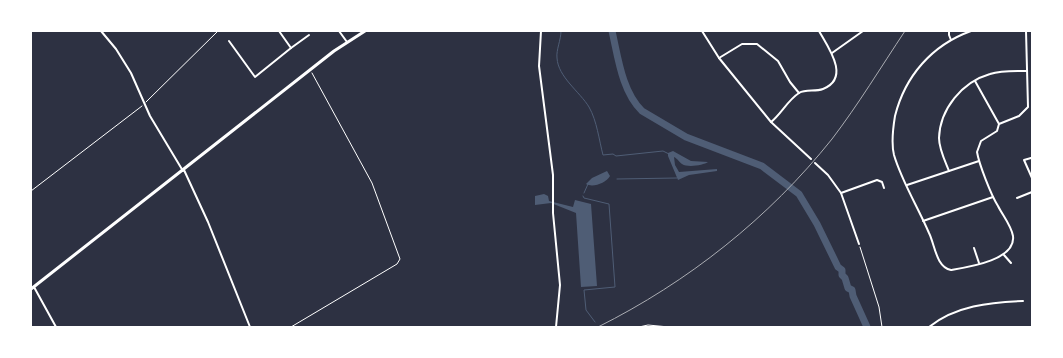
<svg xmlns="http://www.w3.org/2000/svg" width="1063" height="358" font-family="Rubik,sans-serif">
  <style>
    .water { fill: #4f5d75 }
    .lines { fill: none; stroke-linecap: round; stroke-linejoin: round }
    .stream { stroke: #4f5d75; stroke-width: 1 }
    .river { stroke: #4f5d75; stroke-width: 7 }
    .path { stroke: #fff; stroke-width: 1 }
    .minor { stroke: #fff; stroke-width: 2 }
    .secondary { stroke: #fff; stroke-width: 3 }
    .rail { stroke: #abadb3; stroke-width: 1 }
  </style>
  <rect width="100%" height="100%" fill="#2d3142"/>
  <!-- water -->
  <g class="water">
    <path d="M673,151L691,161L708,162C704,165 688,168 682,164C679,162 678,159 674,157L675,165L679,172L717,169V171L689,175L678,180L668,156V153Z"/>
    <path d="M607,171L610,176C606,183 593,188 586,184L592,178Z"/>
    <path d="M544,194L548,196L549,201L573,207L575,200L591,204L597,286L581,287L576,213L551,203L535,205V196Z"/>
  </g>
  <g class="lines">
    <!-- stream -->
    <g class="stream">
      <path d="M561,31C561,40 556,50 557,58C558,77 580,92 589,107C597,121 599,140 603,155L613,154L616,156L663,151L669,154"/>
      <path d="M617,179L677,178"/>
      <path d="M584,193L588,184"/>
      <path d="M583,196L584,198L609,204L615,287L584,290L586,310L595,322"/>
    </g>
    <!-- river -->
    <path class="river" d="M612,31C618,57 622,92 642,111L686,137L762,166L799,194L817,224L838,267L842,270V275L845,278L848,288L852,290L853,296L867,327"/>
    <!-- path -->
    <g class="path">
      <path d="M146,102L218,31"/>
      <path d="M31,191L142,106"/>
      <path d="M860,247L879,307L882,327"/>
      <path d="M291,327L397,264L400,259L372,183L312,73"/>
      <path d="M639,327L648,325L669,327"/>
    </g>
    <!-- minor -->
    <g class="minor">
      <path d="M101,31L116,49L131,73L150,116L183,171"/>
      <path d="M279,31L291,48L309,35"/>
      <path d="M339,31L347,42"/>
      <path d="M541,31L539,66L553,175V213L560,285L556,327"/>
      <path d="M702,31L719,58L771,122L811,159"/>
      <path d="M949,31V35L951,40"/>
      <path d="M971,31C932,45 905,76 895,116C893,128 891,143 894,155C902,182 918,207 929,233C935,245 936,267 951,270C969,267 1016,260 1013,236C1011,225 1003,216 998,206C991,195 979,164 977,152L981,141L997,131L999,124L1019,116L1028,107L1026,31"/>
      <path d="M229,41L255,77L291,48"/>
      <path d="M832,53L863,31"/>
      <path d="M719,58L742,44H757L778,61L790,82L799,93"/>
      <path d="M975,81L999,124"/>
      <path d="M771,122C781,114 788,100 799,93C806,89 815,92 823,89C851,78 828,47 819,31"/>
      <path d="M1031,158L1024,160L1032,178"/>
      <path d="M815,163L828,175L841,193L859,244"/>
      <path d="M184,170L208,222L250,327"/>
      <path d="M949,171C945,161 939,149 939,138C940,109 962,82 990,74C1002,70 1015,71 1027,71"/>
      <path d="M907,185L979,161"/>
      <path d="M841,193L877,180L882,182L884,188"/>
      <path d="M1017,198L1032,192"/>
      <path d="M923,221L993,197"/>
      <path d="M974,248L979,263"/>
      <path d="M1004,255L1011,263"/>
      <path d="M34,287L56,327"/>
      <path d="M929,327C955,306 990,302 1023,301"/>
    </g>
    <!-- secondary -->
    <path class="secondary" d="M31,289L334,51L365,31"/>
    <!-- rail -->
    <path class="rail" d="M598,327C688,282 769,218 832,139C858,105 881,67 905,31"/>
  </g>
  <!-- border -->
  <rect width="1063" height="358" fill="none" stroke="#ffffff" stroke-width="64"/>
</svg>
